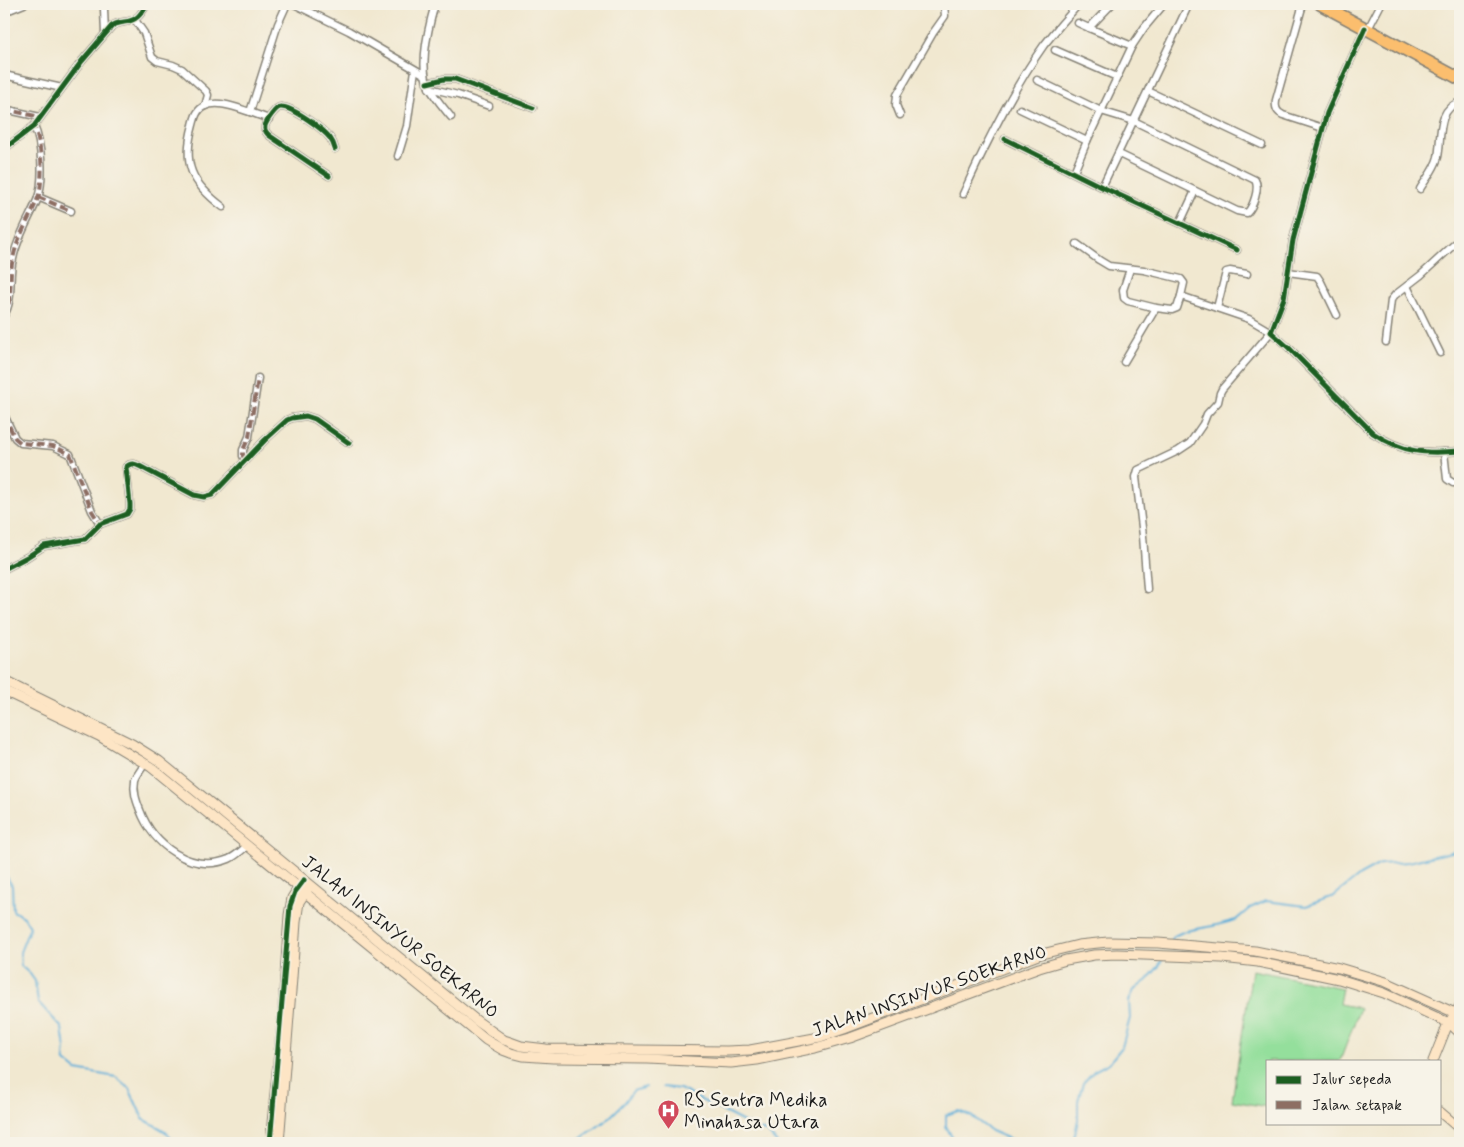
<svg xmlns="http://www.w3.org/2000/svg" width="1464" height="1147" font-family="Mynerve,sans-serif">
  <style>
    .green { fill: #94df9c; stroke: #587e5c }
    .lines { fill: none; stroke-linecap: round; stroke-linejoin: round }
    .stream { stroke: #5eafd9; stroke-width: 2 }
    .street-casing { stroke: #868276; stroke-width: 9 }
    .secondary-casing { stroke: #868276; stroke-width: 11 }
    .highway-casing { stroke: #868276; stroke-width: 14 }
    .street { stroke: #fff; stroke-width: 6 }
    .secondary { stroke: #fde5c5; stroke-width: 9 }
    .highway { stroke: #fbbe6e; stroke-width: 11 }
    .quiet { stroke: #8d6e63; stroke-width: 4; stroke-dasharray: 8 4; stroke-linecap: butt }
    .cycleway-casing { stroke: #f7f3e8; stroke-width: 8 }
    .cycleway { stroke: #1b5e20; stroke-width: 5 }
    .labels { text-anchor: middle; stroke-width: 5; stroke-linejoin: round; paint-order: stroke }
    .street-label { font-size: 19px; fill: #1c1c1c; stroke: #f7f3e8 }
    .poi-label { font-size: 19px; fill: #1c1c1c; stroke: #f7f3e8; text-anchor: start }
  </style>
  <rect width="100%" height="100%" fill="#f7f3e8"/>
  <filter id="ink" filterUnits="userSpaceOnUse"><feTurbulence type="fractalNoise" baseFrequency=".02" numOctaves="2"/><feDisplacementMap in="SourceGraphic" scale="10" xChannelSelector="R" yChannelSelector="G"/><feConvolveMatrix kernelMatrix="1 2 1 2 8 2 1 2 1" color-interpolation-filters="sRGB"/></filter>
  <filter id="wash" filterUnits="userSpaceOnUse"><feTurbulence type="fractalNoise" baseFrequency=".0096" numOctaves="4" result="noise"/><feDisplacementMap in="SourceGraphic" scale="20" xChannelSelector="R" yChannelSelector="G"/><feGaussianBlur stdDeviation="1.12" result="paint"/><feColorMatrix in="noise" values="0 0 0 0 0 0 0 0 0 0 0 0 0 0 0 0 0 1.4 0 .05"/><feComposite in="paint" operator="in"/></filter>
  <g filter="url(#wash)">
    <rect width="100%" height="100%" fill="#f1e8d0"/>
    <!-- green -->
    <path class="green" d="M1252,970L1342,988L1339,1004L1360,1008L1340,1061H1268V1107L1232,1101Z"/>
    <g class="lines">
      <!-- stream -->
      <g class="stream">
        <path d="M4,872L12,886L13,911L24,917L30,927L20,952L21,966L30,974L35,981L38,1002L62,1028L65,1048L64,1055L65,1061L76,1070L116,1077L129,1088L143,1119C147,1121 166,1131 168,1134C171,1138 171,1140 176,1143"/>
        <path d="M1171,941L1174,936L1185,931L1213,926L1236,920L1250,908L1266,901L1306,906L1334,896L1360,875L1380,864L1408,862L1460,850"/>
        <path d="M663,1087L680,1089L753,1127L767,1132L777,1143"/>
        <path d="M197,1143L205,1140L217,1143"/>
        <path d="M574,1143L607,1120L625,1102L633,1091L646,1087"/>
        <path d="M955,1143L946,1126V1115L958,1111L971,1116L991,1131L1019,1143"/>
        <path d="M1068,1143L1074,1138L1078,1120V1101L1083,1083L1094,1071L1109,1063L1122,1047L1130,1018L1129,1001L1134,990L1147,980L1159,966L1162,959"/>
      </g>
    </g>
  </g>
  <g filter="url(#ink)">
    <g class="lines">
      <defs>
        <g id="street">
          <path d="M105,4L104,9L105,34"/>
          <path d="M294,4L349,31L425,75"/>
          <path d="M435,4C429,25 419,64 428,85C434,97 443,107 451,117"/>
          <path d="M1112,4L1089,28L1132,46"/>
          <path d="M1303,4L1276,100C1275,107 1276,112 1283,115L1323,128"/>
          <path d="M4,12L24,4"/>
          <path d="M135,20L144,33L152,57L157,61L173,65L182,69L206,91L208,95L205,106"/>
          <path d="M1078,23L1089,28"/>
          <path d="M1365,28L1327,113L1293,240L1284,298L1271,332L1289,348L1373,433C1403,453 1425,454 1460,451"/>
          <path d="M1368,29L1381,4"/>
          <path d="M1055,50L1117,77"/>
          <path d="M4,75L62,88"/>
          <path d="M1037,80L1101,111L1134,121L1255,180C1260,188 1253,207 1247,213L1237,211L1119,154"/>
          <path d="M427,83L444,79H455L533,108"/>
          <path d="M429,88L458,95L489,106"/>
          <path d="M1148,91L1262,145"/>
          <path d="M4,109L40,117"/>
          <path d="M1020,109L1087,141"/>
          <path d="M900,115L896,105L897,95L933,33L945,16L944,4"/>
          <path d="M269,119L250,112L278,24L287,4"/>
          <path d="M1005,139L1102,187L1237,250"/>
          <path d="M4,149L34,126L82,61L112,26C116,23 119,23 124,22C137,21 141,14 147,4"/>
          <path d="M398,156L407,126L415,70"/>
          <path d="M1074,172L1087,141L1132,46L1144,28L1164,4"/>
          <path d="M329,176L270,136C267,134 264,130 265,126C266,122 276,106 281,107C293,107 323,129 330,138C333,142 334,145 335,149"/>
          <path d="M1102,187L1189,4"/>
          <path d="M1420,189C1426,179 1435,169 1438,157C1442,138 1436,109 1460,102"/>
          <path d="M963,194C986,143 1012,90 1044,45C1055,31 1067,17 1079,4"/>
          <path d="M38,197L71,211"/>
          <path d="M223,207C191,183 182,164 193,125C195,117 197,109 205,106C219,100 237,108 250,112"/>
          <path d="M1180,223L1195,191"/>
          <path d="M1077,244L1099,260L1109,266L1144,270L1181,279L1184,283L1181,296"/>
          <path d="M1130,269L1123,290L1124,298L1128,301L1156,308L1172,310L1177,308L1181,296L1249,319L1271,332L1222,389L1220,393L1218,402L1207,414L1203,424L1190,443L1178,451L1138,470L1136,477L1143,536L1147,589"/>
          <path d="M1288,272L1317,276L1321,282L1337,315"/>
          <path d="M1407,286L1440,353"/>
          <path d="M1217,308L1226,272L1230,271L1247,274"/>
          <path d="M4,315C14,299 8,277 13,259C17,237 30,218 38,198C44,179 42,144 34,126"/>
          <path d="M1386,342L1391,300L1395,295L1421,275L1460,239"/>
          <path d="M1124,362L1156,308"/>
          <path d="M4,415L15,438L21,443L53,446L70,454L92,511L100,524"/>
          <path d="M1444,452L1447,479L1453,483H1460"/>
          <path d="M245,460L243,456V450L249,437L258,378"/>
          <path d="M4,569L27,557L44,546L85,539L100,524L127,514L130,509V504L126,467C132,461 137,465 143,468L194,495L204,497L212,495L265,440L287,420L292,418L306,416L315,419L349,443"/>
          <path d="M145,763C142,769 137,774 135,780C133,791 136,800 140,810C153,845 191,874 229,859C236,856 242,850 248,845"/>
        </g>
        <g id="secondary">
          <path d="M4,681L132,744L159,761L477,1021L504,1040L510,1042L521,1046L546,1049L727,1051L750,1050L820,1037L844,1029L1038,955L1078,945L1108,942L1158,943L1255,951L1339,968L1386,982L1455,1013L1460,1018"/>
          <path d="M4,691L99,736L151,767L486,1040L503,1050L511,1053L523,1056L553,1058L647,1059L731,1063L757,1060L815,1048L850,1038L1039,968L1066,960L1094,955L1117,954L1222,958L1258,962L1339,979L1384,993L1449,1023L1460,1033"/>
          <path d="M1433,1061L1447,1026L1460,1006"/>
          <path d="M1440,1112L1460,1129"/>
          <path d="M270,1143L282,1021L289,915L292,898L302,882"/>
          <path d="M279,1143L292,978L296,922L299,902L309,887"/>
        </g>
        <path id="highway" d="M1320,4L1460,79"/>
      </defs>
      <!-- street casing -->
      <use href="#street" class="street-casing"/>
      <!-- secondary casing -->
      <use href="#secondary" class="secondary-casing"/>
      <!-- highway casing -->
      <use href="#highway" class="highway-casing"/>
      <!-- street -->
      <use href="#street" class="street"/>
      <!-- secondary -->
      <use href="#secondary" class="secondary"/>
      <!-- highway -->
      <use href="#highway" class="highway"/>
      <!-- quiet -->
      <g class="quiet">
        <path d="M4,109L40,117"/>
        <path d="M38,197L71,211"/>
        <path d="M4,315C14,299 8,277 13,259C17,237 30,218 38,198C44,179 42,144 34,126"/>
        <path d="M4,415L15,438L21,443L53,446L70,454L92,511L100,524"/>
        <path d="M245,460L243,456V450L249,437L258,378"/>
      </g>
      <defs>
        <g id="cycleway">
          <path d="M1365,28L1327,113L1293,240L1284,298L1271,332L1289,348L1373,433C1403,453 1425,454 1460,451"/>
          <path d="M427,83L444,79H455L533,108"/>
          <path d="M1005,139L1102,187L1237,250"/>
          <path d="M4,149L34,126L82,61L112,26C116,23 119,23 124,22C137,21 141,14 147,4"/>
          <path d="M329,176L270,136C267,134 264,130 265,126C266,122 276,106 281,107C293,107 323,129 330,138C333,142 334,145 335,149"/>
          <path d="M4,569L27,557L44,546L85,539L100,524L127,514L130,509V504L126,467C132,461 137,465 143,468L194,495L204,497L212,495L265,440L287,420L292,418L306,416L315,419L349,443"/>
          <path d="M270,1143L290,906L295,892L304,880"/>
        </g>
      </defs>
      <!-- cycleway casing -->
      <use href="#cycleway" class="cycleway-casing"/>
      <!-- cycleway -->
      <use href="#cycleway" class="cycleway"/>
    </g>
  </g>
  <!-- icons -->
  <defs>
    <symbol id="hospital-pin" viewBox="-11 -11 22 30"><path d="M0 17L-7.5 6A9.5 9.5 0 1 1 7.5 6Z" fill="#d1495b" stroke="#f7f3e8"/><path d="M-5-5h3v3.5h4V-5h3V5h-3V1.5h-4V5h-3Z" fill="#fff"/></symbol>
  </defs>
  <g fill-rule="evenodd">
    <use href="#hospital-pin" x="656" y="1098" width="25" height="34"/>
  </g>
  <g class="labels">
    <!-- street labels -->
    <g class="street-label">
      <text transform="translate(401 936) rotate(39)" y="7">JALAN INSINYUR SOEKARNO</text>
      <text transform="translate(929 990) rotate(-19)" y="7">JALAN INSINYUR SOEKARNO</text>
    </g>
    <!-- poi labels -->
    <g class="poi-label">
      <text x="684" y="1106">RS Sentra Medika<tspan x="684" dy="22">Minahasa Utara</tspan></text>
    </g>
  </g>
  <!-- margin -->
  <rect width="1464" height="1147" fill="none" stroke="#f7f3e8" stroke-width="20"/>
  <!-- legend -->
  <rect x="1266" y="1060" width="175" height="65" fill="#f7f3e8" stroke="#9f9d96"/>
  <rect x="1276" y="1076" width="25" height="8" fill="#1b5e20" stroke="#9f9d96"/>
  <text x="1312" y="1084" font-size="15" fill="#1c1c1c">Jalur sepeda</text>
  <rect x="1276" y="1101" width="25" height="8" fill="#8d6e63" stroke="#9f9d96"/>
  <text x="1312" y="1110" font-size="15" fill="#1c1c1c">Jalan setapak</text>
</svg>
